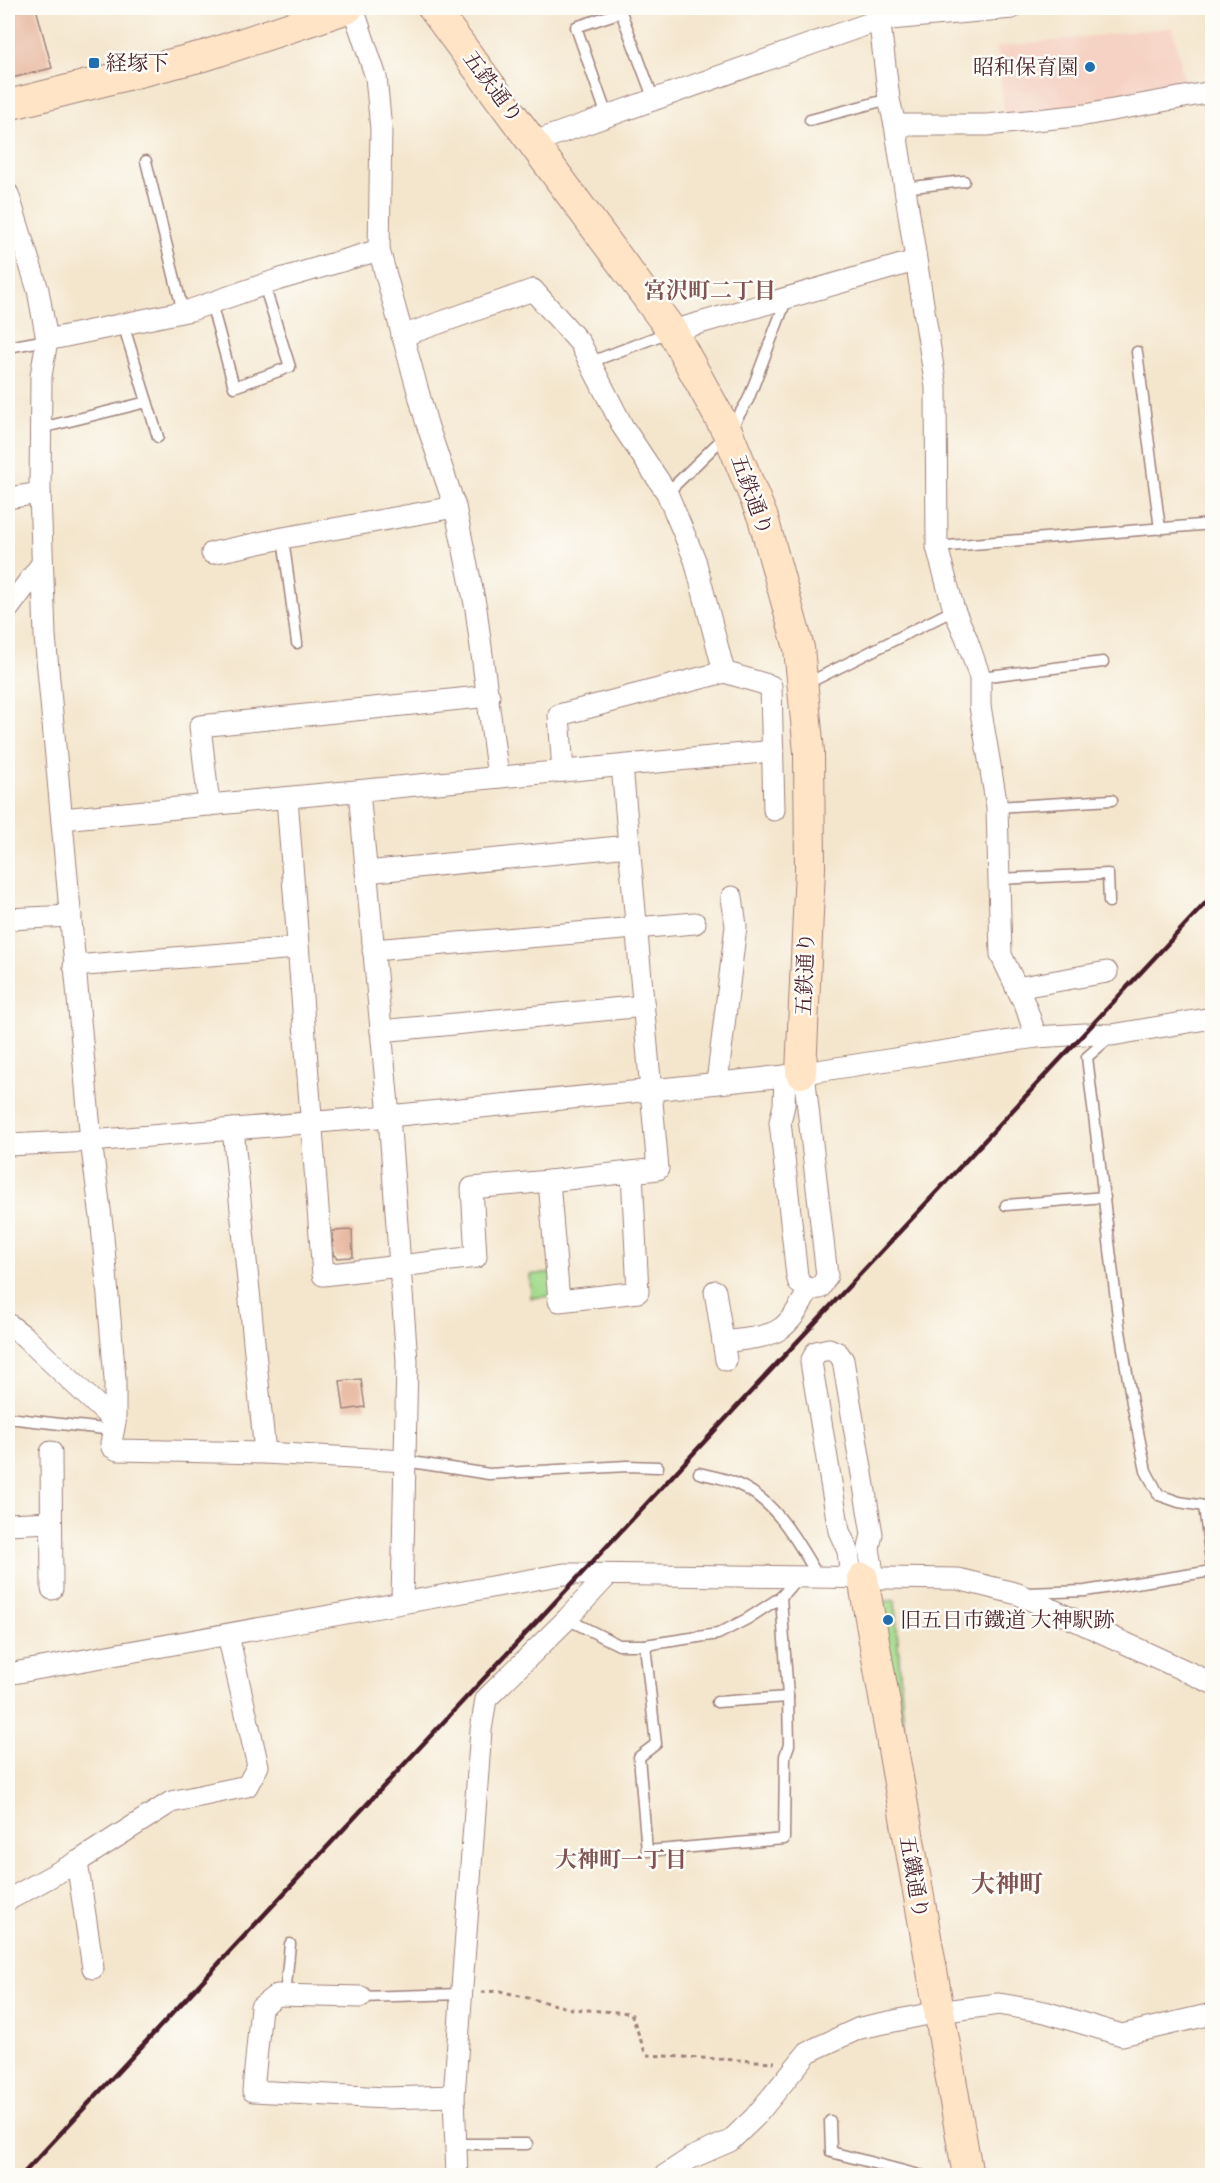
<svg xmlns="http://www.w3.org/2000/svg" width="1220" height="2183" font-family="'IM FELL Great Primer','Noto Serif JP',serif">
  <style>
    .built { fill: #f5d2c3 }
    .green { fill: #a4dc8d; stroke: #777e5c; stroke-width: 1.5 }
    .building { fill: #e7b69e }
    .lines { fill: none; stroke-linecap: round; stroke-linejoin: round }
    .lane-casing { stroke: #9f827c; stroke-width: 13 }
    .street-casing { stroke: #9f827c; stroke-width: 23 }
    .secondary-casing { stroke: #9f827c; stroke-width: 32 }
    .path { stroke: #9f827c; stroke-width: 3; stroke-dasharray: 4.5 4.5; stroke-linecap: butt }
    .lane { stroke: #fff; stroke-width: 10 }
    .street { stroke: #fff; stroke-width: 21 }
    .secondary { stroke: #ffe4c6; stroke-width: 30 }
    .rail { stroke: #4a1f2b; stroke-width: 4.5 }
    .poi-dot { fill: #1f6fb2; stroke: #fdfcf7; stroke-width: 2 }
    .labels { text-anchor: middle; stroke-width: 5; stroke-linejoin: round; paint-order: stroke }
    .poi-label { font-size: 21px; fill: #4a1f2b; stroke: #fdfcf7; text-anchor: start }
    .street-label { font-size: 21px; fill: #4a1f2b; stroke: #fdfcf7 }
    .neighbourhood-label { font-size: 22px; font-weight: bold; fill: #815453; stroke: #fdfcf7 }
    .quarter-label { font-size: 24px; font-weight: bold; fill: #815453; stroke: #fdfcf7 }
  </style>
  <rect width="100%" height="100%" fill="#fdfcf7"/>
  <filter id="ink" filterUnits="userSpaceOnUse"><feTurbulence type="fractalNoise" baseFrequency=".0167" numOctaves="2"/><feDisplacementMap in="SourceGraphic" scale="12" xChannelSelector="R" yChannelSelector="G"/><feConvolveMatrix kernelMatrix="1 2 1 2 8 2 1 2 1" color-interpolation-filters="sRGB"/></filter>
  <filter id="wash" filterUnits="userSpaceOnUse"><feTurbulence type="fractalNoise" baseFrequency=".008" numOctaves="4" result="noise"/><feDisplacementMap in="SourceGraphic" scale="24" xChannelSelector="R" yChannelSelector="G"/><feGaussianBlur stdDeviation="1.35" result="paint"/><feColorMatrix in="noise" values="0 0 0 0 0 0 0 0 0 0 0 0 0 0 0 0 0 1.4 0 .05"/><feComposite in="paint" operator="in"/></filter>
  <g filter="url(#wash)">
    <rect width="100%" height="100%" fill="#f4e6cd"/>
    <!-- built -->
    <path class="built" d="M1173,27L1185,86L1086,109L1005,115L997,47Z"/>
    <!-- green -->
    <g class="green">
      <path d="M551,1272L553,1296L531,1298L530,1275Z"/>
      <path d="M895,1600L908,1785L875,1603Z"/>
    </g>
    <g id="blocks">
      <!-- building -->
      <g class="building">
        <path d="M8,8H36L52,68L8,79Z"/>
        <path d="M352,1230L353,1257L336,1258V1256H334L332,1231Z"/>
        <path d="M361,1379L365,1407L344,1410L340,1381Z"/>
      </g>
    </g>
  </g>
  <g filter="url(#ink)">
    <use href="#blocks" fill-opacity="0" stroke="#9f827c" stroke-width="1.5"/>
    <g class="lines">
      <defs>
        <g id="lane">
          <path d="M607,116L576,27L621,12L654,100"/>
          <path d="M810,120L889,99"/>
          <path d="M146,161L183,312"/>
          <path d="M904,188L964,181"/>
          <path d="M211,303L234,387L290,367L264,285"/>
          <path d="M123,324L158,437"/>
          <path d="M8,347L47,340"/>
          <path d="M1137,352L1160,529"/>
          <path d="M591,362L669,332"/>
          <path d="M41,428L147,402"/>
          <path d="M667,493L728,433L748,400L787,298"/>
          <path d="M283,538L297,643"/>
          <path d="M937,547L1212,524"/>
          <path d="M980,677L1103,662"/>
          <path d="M804,685L954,610"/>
          <path d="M997,807L1112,800"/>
          <path d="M999,879L1108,874L1109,902"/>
          <path d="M1110,1037L1087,1057L1119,1325L1132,1403L1146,1471L1159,1495L1179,1502L1204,1506L1212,1570"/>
          <path d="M1006,1205L1105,1197"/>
          <path d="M8,1418L113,1430"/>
          <path d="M405,1461L489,1474L627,1466L658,1467"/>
          <path d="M699,1473C710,1476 724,1478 735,1483C776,1500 796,1540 818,1576"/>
          <path d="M1027,1593L1085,1591L1212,1571"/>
          <path d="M567,1619L619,1645H645L718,1634L747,1619L781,1597"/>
          <path d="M645,1645L656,1744L639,1757L647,1851L784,1839L785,1756L789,1745L788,1697L781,1597L799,1576"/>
          <path d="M717,1702L788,1697"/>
          <path d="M285,1996L290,1944"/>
          <path d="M361,1997L461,1994"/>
          <path d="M830,2121L831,2152L923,2176"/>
          <path d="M457,2144H527"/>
          <path d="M970,2169L990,2176"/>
        </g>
        <g id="street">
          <path d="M353,8L376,77L381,129L379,250L427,424L455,507L476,609L498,777"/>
          <path d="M878,8L889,99L895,125L936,387L937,547L954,610L966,637L980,677V706L997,807L1001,955L1026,1007L1036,1037"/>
          <path d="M895,125H987L1085,115L1212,92"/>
          <path d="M534,142L879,20L1012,8"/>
          <path d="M8,194L38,290L47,340L41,376L40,493L45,636L91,1141L102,1225L115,1379V1422L111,1443L112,1447L118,1450L265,1453L405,1461"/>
          <path d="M672,331L915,261"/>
          <path d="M402,336L533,290L580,343L623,427L667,493L695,560L724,672L771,686L774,810"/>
          <path d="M47,340L191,310L277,280L379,250"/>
          <path d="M8,498L40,493"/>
          <path d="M212,553L283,538L455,507"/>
          <path d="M8,609L41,565"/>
          <path d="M563,771L559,715L724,672"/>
          <path d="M359,791L389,1116L407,1361L402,1602"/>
          <path d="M287,798L323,1275L476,1257L472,1188L549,1181L658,1169L622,766"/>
          <path d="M209,805L200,726L489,696"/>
          <path d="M62,819L773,751"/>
          <path d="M366,872L629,846"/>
          <path d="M8,919L71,916"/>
          <path d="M373,950L695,923"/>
          <path d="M74,966L297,948"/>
          <path d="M1016,988L1107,972"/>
          <path d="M381,1031L644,1006"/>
          <path d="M785,1076L784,1105L780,1122L797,1276L799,1283L809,1289L820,1288L827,1276L804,1073"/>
          <path d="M717,1083L736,926L732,897"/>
          <path d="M233,1129L265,1453"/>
          <path d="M8,1145L91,1141L389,1116L652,1090L785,1076L1036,1037L1085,1034L1112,1035L1212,1018"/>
          <path d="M549,1181L559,1301L638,1292L632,1173"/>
          <path d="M715,1291L726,1360"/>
          <path d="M8,1324L25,1337L115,1422"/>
          <path d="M723,1342C774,1335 785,1338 809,1289"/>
          <path d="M51,1452L52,1589"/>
          <path d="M8,1524L51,1522"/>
          <path d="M851,1578L848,1551L839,1531L811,1362L816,1352L829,1349L838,1353L843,1360L872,1534L869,1548L874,1579"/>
          <path d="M8,1674C193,1641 379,1606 564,1574H581L958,1579L1018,1594L1212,1683"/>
          <path d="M77,1862L93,1968"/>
          <path d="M8,1900L77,1862L171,1802L247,1786L258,1766L228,1635"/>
          <path d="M361,1997L277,1995L261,2007L253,2091L386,2098L454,2096"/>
          <path d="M457,2176L454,2096L481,1730L486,1699L567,1619L608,1575"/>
          <path d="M664,2176L691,2158L730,2141L755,2117L808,2052L860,2028L938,2012L999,2004L1045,2012L1122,2035L1212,2014"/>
        </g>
        <g id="secondary">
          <path d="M433,8L672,331L728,433L763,518L799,648L809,752L810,868L801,1073"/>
          <path d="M8,105L207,55L348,8"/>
          <path d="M863,1578L968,2176"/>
        </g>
      </defs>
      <!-- lane casing -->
      <use href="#lane" class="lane-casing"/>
      <!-- street casing -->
      <use href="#street" class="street-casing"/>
      <!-- secondary casing -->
      <use href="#secondary" class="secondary-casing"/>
      <!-- path -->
      <path class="path" d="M481,1992L500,1991L572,2009L631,2013L646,2055L775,2062"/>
      <!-- lane -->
      <use href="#lane" class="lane"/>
      <!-- street -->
      <use href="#street" class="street"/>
      <!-- secondary -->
      <use href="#secondary" class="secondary"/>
      <!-- rail -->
      <path class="rail" d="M21,2176L1212,896"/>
    </g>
  </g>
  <!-- markers -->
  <g class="poi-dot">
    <rect x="88" y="57" width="12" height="12" rx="3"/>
    <circle cx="1090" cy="67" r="6"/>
    <circle cx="888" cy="1620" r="6"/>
  </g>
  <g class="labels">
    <!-- poi labels -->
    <g class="poi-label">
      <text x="106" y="70">経塚下</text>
      <text x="1078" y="74" text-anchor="end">昭和保育園</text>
      <text x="900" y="1627">旧五日市鐵道 大神駅跡</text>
    </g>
    <!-- street labels -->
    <g class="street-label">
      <text transform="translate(493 87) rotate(53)" y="7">五鉄通り</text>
      <text transform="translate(752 495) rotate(70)" y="7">五鉄通り</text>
      <text transform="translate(805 974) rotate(-88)" y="7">五鉄通り</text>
      <text transform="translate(914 1877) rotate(80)" y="7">五鐵通り</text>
    </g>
    <!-- neighbourhood labels -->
    <g class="neighbourhood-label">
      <text x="710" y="298">宮沢町二丁目</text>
      <text x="621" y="1867">大神町一丁目</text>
    </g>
    <!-- quarter labels -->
    <g class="quarter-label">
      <text x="1007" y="1892">大神町</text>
    </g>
  </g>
  <!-- margin -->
  <rect width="1220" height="2183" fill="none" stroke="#fdfcf7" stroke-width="30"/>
</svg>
